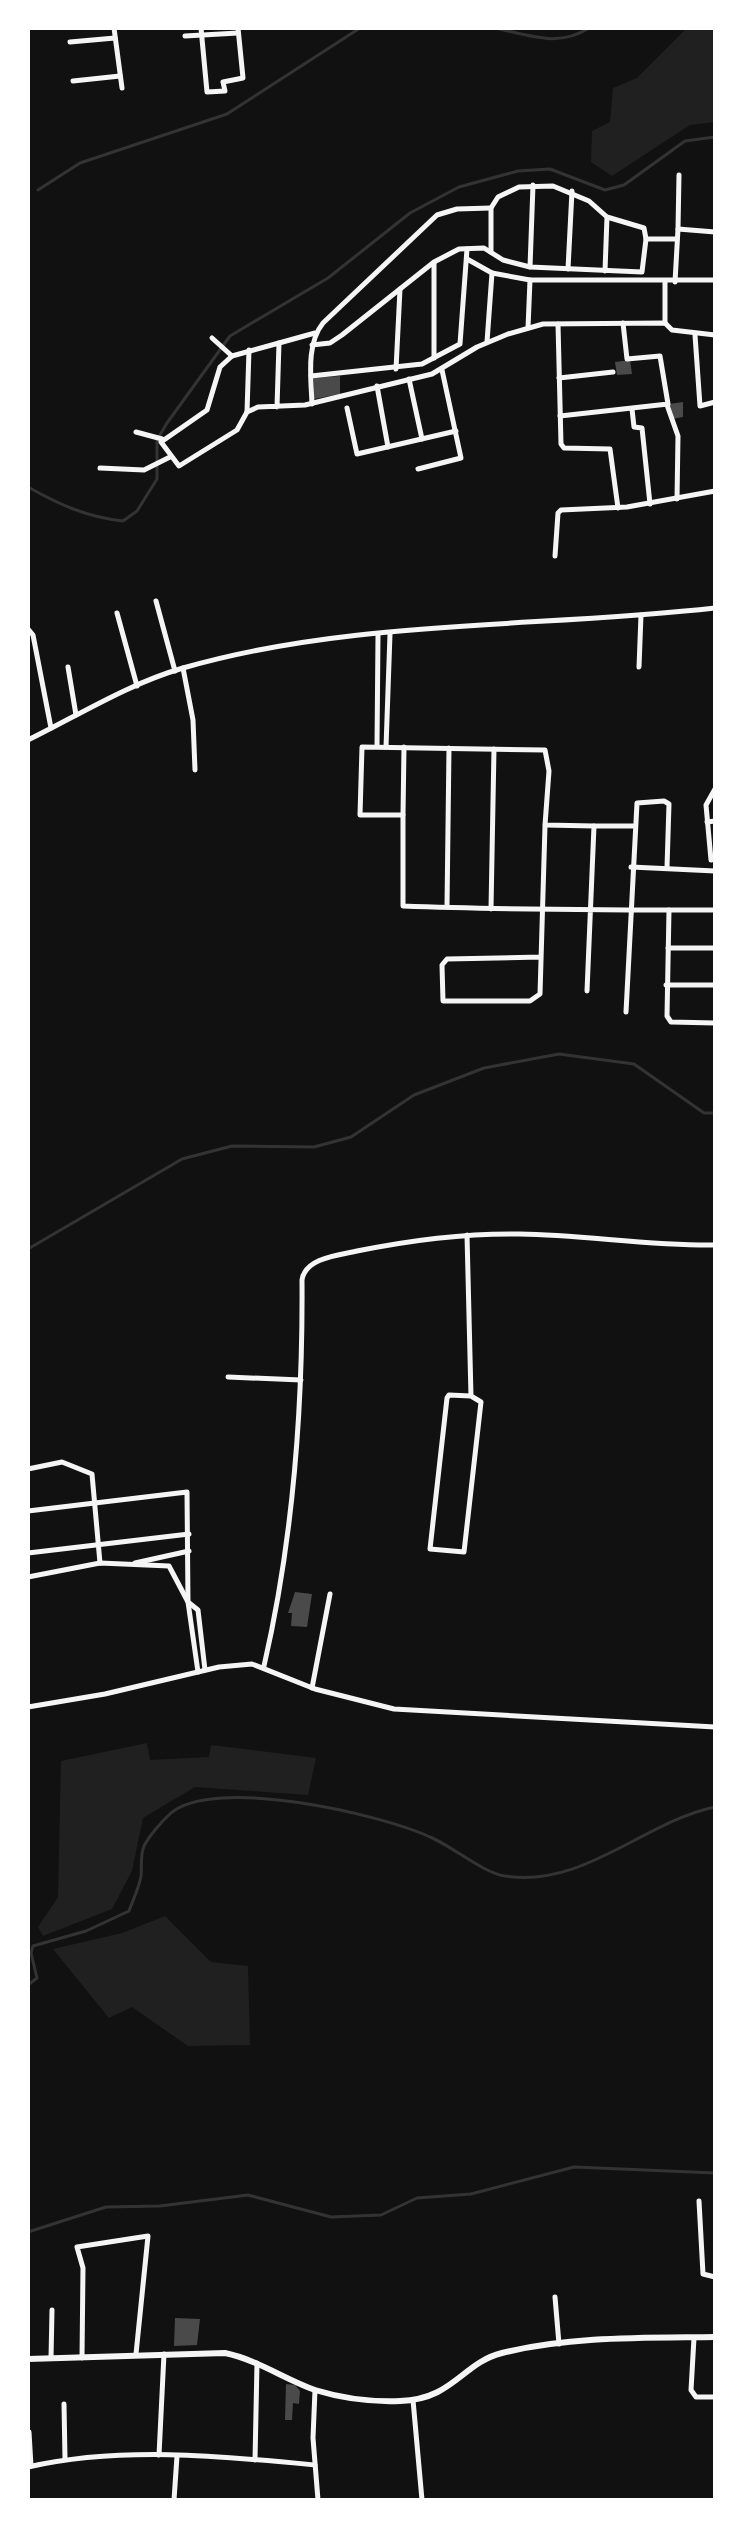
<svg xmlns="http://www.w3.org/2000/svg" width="743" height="2528" font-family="Poppins,sans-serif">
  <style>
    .green { fill: #202020 }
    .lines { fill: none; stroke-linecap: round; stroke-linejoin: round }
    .stream { stroke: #333; stroke-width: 3 }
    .building { fill: #4a4a4a }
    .minor { stroke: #f5f5f5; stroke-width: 5 }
    .tertiary { stroke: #f5f5f5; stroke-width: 6 }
  </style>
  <rect width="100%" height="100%" fill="#111"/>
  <!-- green -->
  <g class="green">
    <path d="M687,28H715V122L690,125L612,176L591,162L592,131L610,122L613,88L637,78Z"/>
    <path d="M147,1743L150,1760L209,1757L211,1745L316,1758L308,1795L195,1787L143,1818L132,1871L112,1909L43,1936L38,1927L58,1897L61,1761Z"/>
    <path d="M165,1916L211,1962L248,1966L250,2045L188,2046L132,2007L109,2018L53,1949L122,1933Z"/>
  </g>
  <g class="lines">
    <!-- stream -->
    <g class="stream">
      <path d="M495,28C529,35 558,48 589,28"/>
      <path d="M38,190L80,163L227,114L360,28"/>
      <path d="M28,487C60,505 87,517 123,521L137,511L157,479V440L167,423L230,336L328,278L410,213L459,187L518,171L550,169L605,190L624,185L685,141L715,137"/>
      <path d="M28,1249L182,1159L232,1146L314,1147L351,1137L414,1095L484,1068L559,1054L634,1064L704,1113H715"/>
      <path d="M28,1985L37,1978L31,1953L33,1946L86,1931L129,1911C133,1900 139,1888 141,1876C142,1867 140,1855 144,1846C149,1836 162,1821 171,1813C214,1776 381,1814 430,1837C452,1846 483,1873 505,1876C584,1888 643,1822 715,1807"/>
      <path d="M28,2232L106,2207L160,2206L248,2195L331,2217L381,2215L417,2198L471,2194L574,2167L715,2173"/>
    </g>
  </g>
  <!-- building -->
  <g class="building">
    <path d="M630,360L632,374L617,375L615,362Z"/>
    <path d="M340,376V394L314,399V378Z"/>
    <path d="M683,402V417L672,419L669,404Z"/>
    <path d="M295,1592L312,1594L307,1627L291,1626L292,1613H288Z"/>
    <path d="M175,2318L200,2319L197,2345L174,2346Z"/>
    <path d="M286,2384L295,2385L300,2391L299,2404L293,2403L292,2420H285Z"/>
  </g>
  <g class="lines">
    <!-- minor -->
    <g class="minor">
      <path d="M114,28L122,88"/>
      <path d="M201,28L207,92L225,91L223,82L243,78L238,28"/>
      <path d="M185,36L238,33"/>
      <path d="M70,42L115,38"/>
      <path d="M73,81L120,76"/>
      <path d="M678,229L679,175"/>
      <path d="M491,252V208L498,197L519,187L553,186L589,201L607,217L644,228L646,239"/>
      <path d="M467,259L492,273"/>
      <path d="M530,267L533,185"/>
      <path d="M568,269L572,191"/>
      <path d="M605,271L607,217"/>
      <path d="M675,282L678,229L715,232"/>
      <path d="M665,323V282"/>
      <path d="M558,324L561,444L564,448L610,449L618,508"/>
      <path d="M528,328L530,280"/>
      <path d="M695,335L700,406L715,402"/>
      <path d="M212,338L232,356"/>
      <path d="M487,342L492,273L530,280H715"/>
      <path d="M279,343L315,333"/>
      <path d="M312,345L330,343L342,335L434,262L459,249L484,248L503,260L530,267L642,272L646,239H677"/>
      <path d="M434,358V263"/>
      <path d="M396,369L400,289"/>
      <path d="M311,376L422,364L460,344L467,249"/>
      <path d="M559,378L613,372"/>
      <path d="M409,379L422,439"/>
      <path d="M377,386L388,447"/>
      <path d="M312,404C311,378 306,344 323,323L437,215L457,209L491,208"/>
      <path d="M667,405L678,436L677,499"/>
      <path d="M277,407L279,343L232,356L220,367L207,410L161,442L179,466L237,430L247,412L258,407L305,405L432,374L477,347L508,334L543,324L665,323L672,330L715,335"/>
      <path d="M347,408L357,454L456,431"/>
      <path d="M632,409L634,427L642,428L650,504"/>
      <path d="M247,412L249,350"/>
      <path d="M560,416L668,404L660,356L627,359L623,323"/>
      <path d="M136,432L162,439"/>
      <path d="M100,468L144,470L170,457"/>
      <path d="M418,469L461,458L442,370"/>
      <path d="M555,556L558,513L561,510L627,507L715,491"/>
      <path d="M156,601L175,671"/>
      <path d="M117,613L137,686"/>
      <path d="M28,629L33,635L51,728"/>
      <path d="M68,667L76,715"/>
      <path d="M639,667L641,615"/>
      <path d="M183,668L193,720L195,770"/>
      <path d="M28,740C79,715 128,684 183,668C352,619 540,628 715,608"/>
      <path d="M377,746L378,635"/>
      <path d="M386,747L390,634"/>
      <path d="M715,789L706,805L711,860L715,859"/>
      <path d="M403,815L404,747"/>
      <path d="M707,822L715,821"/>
      <path d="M594,826H633"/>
      <path d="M631,867L715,871"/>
      <path d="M447,907L449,748"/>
      <path d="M491,909L494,749"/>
      <path d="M669,910L667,1016L671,1022L715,1023"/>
      <path d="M668,948H715"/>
      <path d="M541,957L447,959L442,965L443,1001H530L540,994L545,826"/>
      <path d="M666,985H715"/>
      <path d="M587,991L594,826L545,825L549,771L545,750L362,747L360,815H403V906C507,910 611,910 715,910"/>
      <path d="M626,1012L637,803L664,801L669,804L667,867"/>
      <path d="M467,1235L471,1396L449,1395L447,1398L430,1549L464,1552L481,1402L471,1396"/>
      <path d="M228,1377L301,1380"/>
      <path d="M28,1469L62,1462L92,1474L100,1563"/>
      <path d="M28,1511L187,1492L188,1602L198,1610L205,1670"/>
      <path d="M28,1553L189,1534"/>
      <path d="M135,1563L189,1551"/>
      <path d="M28,1577L100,1563L169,1566L188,1602L198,1672"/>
      <path d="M264,1666C293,1540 303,1409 302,1280C305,1258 339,1255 357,1251C411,1240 465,1233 520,1234C585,1235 650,1246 715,1245"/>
      <path d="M312,1688L330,1594"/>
      <path d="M28,1707L105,1694L219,1667L252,1664L315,1689L394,1709L715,1727"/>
      <path d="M699,2201L703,2274L715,2277"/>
      <path d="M555,2297L559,2344"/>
      <path d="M694,2338L691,2390L696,2397H715"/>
      <path d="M51,2358L52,2310"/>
      <path d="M82,2358L83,2268L77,2247L148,2236L136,2354"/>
      <path d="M315,2390L313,2438L318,2500"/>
      <path d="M413,2400L422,2500"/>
      <path d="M64,2404L65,2459"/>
      <path d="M29,2432L31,2466"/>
      <path d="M159,2455L164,2354"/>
      <path d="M255,2460L257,2363"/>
      <path d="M28,2467C121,2446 221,2456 315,2465"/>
      <path d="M174,2500L177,2456"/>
    </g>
    <!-- tertiary -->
    <path class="tertiary" d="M28,2359L225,2353C258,2360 284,2379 315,2390C341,2398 373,2402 400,2401C454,2399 462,2363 502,2353C571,2336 645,2338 715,2337"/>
  </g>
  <!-- border -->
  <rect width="743" height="2528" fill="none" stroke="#ffffff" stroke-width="60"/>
</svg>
